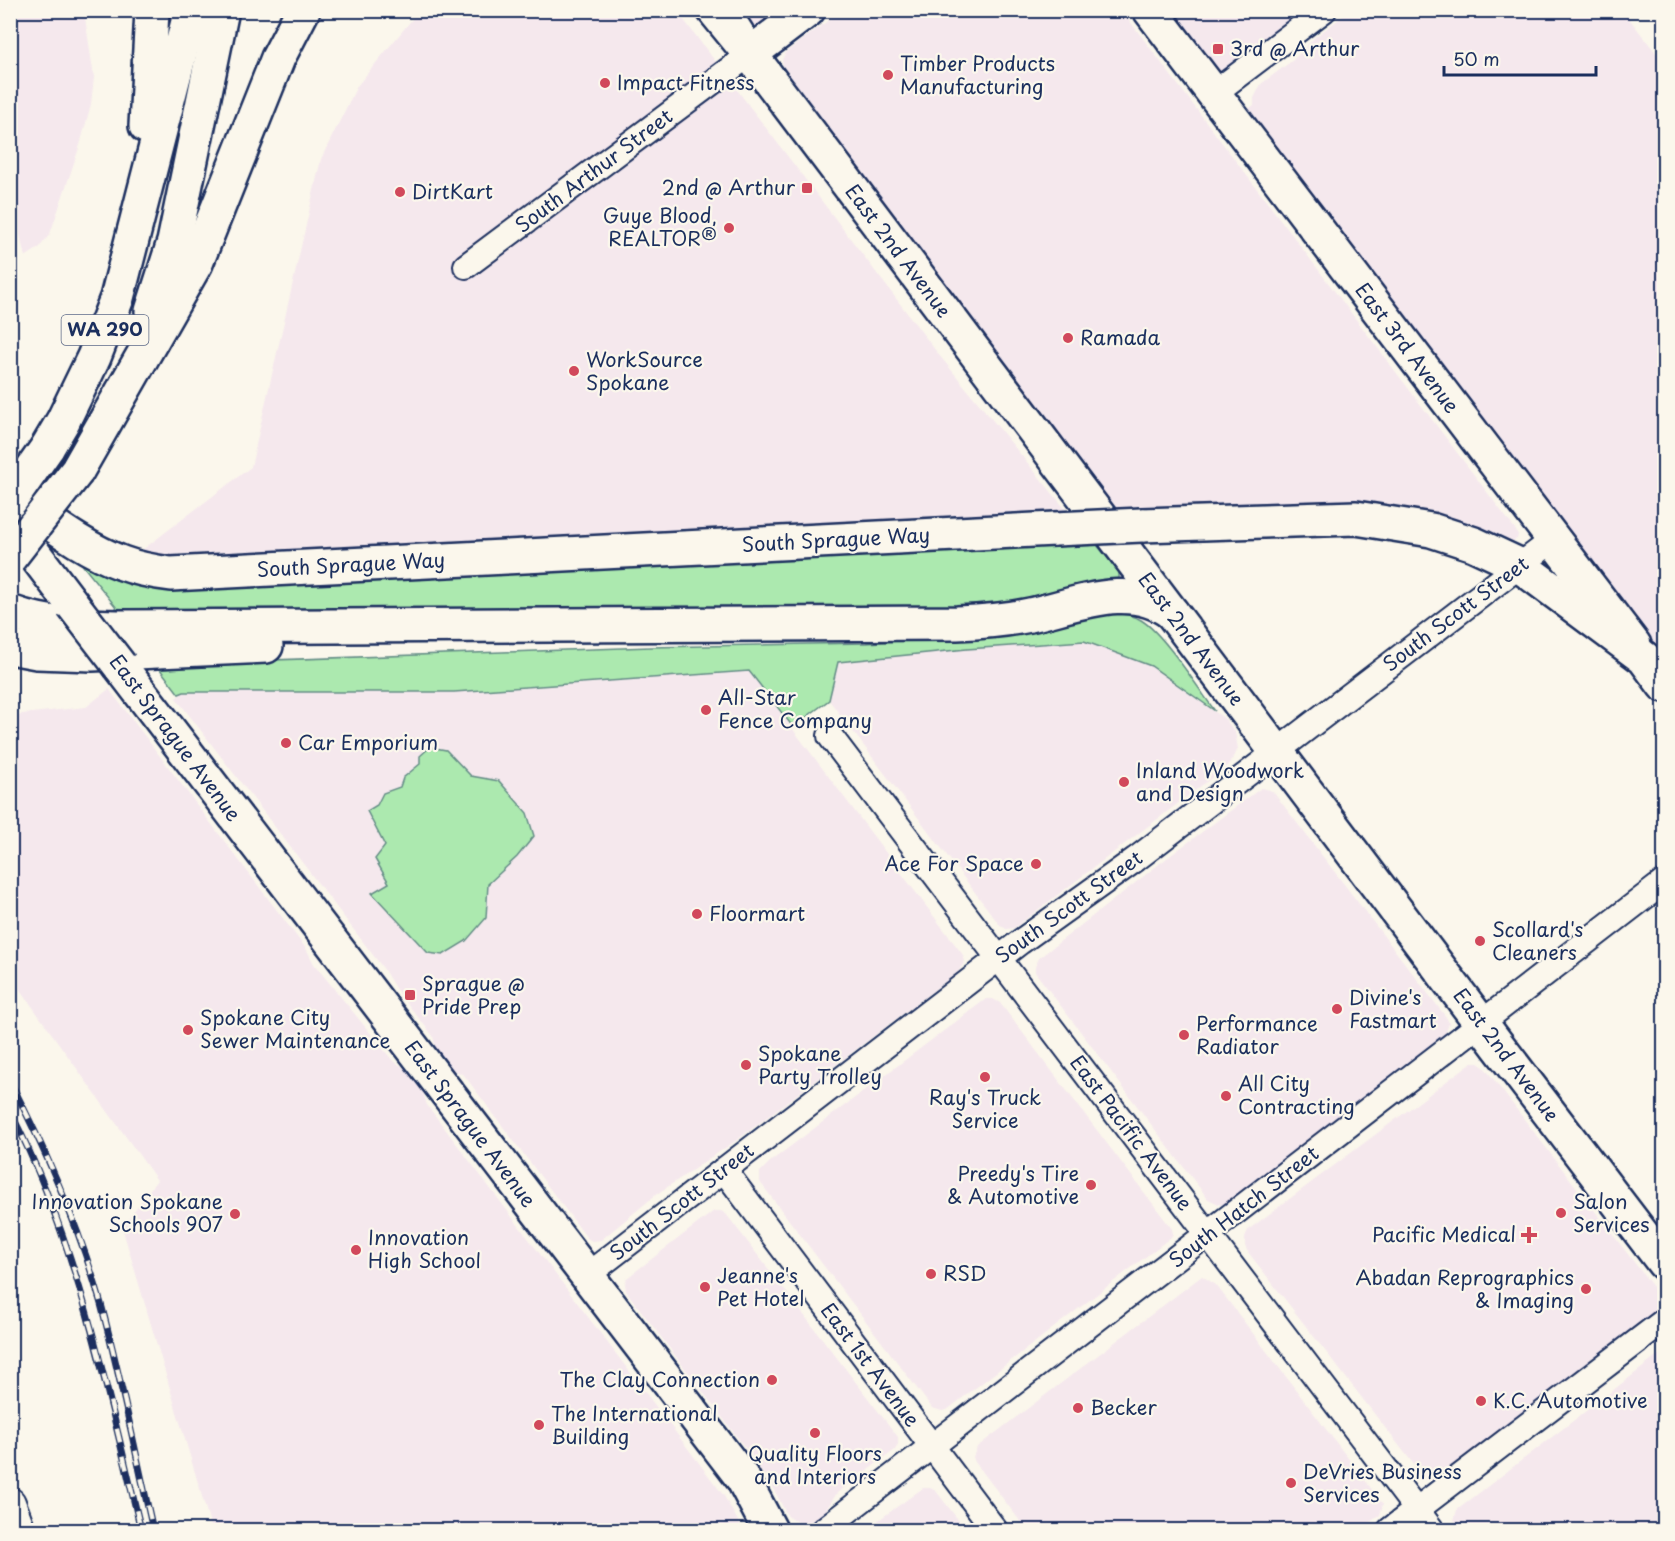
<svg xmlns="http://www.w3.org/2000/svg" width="1675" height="1541" font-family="'Playpen Sans',sans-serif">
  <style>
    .built { fill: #f5e8ed }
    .green { fill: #ace9af; stroke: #648c86; stroke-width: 1.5 }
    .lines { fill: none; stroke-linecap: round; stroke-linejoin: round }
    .minor-casing { stroke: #1b2f5e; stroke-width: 28 }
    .tertiary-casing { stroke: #1b2f5e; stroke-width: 34 }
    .secondary-casing { stroke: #1b2f5e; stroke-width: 38 }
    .primary-casing { stroke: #1b2f5e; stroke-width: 38 }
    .motorway-casing { stroke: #1b2f5e; stroke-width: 38 }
    .minor { stroke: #fbf7ec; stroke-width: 24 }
    .tertiary { stroke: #fbf7ec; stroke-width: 30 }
    .secondary { stroke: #fbf7ec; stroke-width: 33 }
    .primary { stroke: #fbf7ec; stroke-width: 33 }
    .motorway { stroke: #fbf7ec; stroke-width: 33 }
    .rail-casing { stroke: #1b2f5e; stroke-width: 7 }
    .rail { stroke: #fbf7ec; stroke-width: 4.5; stroke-dasharray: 14; stroke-linecap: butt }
    .primary-bridge-casing { stroke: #1b2f5e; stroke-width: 38; stroke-linecap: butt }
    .motorway-bridge-casing { stroke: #1b2f5e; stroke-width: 38; stroke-linecap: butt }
    .primary-bridge { stroke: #fbf7ec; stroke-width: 33 }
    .motorway-bridge { stroke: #fbf7ec; stroke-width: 33 }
    .poi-dot { fill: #d1495b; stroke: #fbf7ec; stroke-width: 2 }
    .labels { text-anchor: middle; stroke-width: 4.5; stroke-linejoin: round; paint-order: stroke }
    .shield { fill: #fbf7ec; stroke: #5e6b89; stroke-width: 1.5 }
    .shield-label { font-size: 18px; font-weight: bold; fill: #1b2f5e }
    .poi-label { font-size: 20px; fill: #1b2f5e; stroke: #fbf7ec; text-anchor: start }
    .street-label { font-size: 20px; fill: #1b2f5e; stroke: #fbf7ec }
  </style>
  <rect width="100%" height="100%" fill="#fbf7ec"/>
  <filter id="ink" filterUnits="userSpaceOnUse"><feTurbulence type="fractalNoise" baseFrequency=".0167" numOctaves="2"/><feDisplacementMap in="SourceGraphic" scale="12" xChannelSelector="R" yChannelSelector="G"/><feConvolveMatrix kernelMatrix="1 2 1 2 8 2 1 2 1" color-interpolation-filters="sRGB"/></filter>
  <g filter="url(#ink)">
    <!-- built -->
    <g class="built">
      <path d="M11,10L84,11L94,77L91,104L80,145L50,234L39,248L25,257L18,227L11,213Z"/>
      <path d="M1351,10L1623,11L1664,63V656L1248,109L1254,105V98L1261,84L1293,60L1315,37Z"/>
      <path d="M419,11H677L939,355L1067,511L133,557L251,467L321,159L357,86Z"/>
      <path d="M742,11H783L762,26L756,27L750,22Z"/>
      <path d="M841,11H1122L1515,529L1518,535L1517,539L1507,544L1118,514L783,66L782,60L786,52Z"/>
      <path d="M1173,11H1304L1221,73Z"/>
      <path d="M1084,641L1151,666L1225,719L1235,732L1238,749L1230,764L1014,928L1006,929L999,924L829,700L838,662L967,649Z"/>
      <path d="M749,671L963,955L964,963L958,972L737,1140L657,1194L601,1240L592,1241L587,1238L464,1075L447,1067L437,1054L433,1036L395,988L383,968L176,698L183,692H454Z"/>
      <path d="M109,689L307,950L314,964L393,1061L408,1070L420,1084L427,1105L724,1496L743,1530H212L122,1227L157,1180L11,977L10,723L22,714L86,707Z"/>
      <path d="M1261,788L1270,790L1274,793L1446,1017L1449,1023L1445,1035L1230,1203L1221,1205L1208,1199L1035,972V967L1039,958L1167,858Z"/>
      <path d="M986,999H993L1000,1003L1172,1229L1173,1234L1170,1238L947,1410L942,1411L932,1408L763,1186L760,1182V1172L771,1161Z"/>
      <path d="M1471,1063H1478L1484,1067L1660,1296V1303L1657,1309L1434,1480H1426L1248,1252L1245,1246V1237L1248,1230Z"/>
      <path d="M714,1211H721L726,1214L898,1437V1444L895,1450L837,1493L822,1516L814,1520L802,1523L791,1519L787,1515L777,1495L750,1454L626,1291L625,1283L627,1278Z"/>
      <path d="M1202,1276L1216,1285L1383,1504L1380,1515L1359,1530H1027L975,1462L973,1457L977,1447Z"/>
      <path d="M1664,1351V1530H1462L1454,1520L1457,1510Z"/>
      <path d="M923,1488H930L936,1491L966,1530H865Z"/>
    </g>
    <!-- green -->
    <g class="green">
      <path d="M1097,545L1119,572V580L1113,585L1003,612L124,617L76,557L97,562L749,559Z"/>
      <path d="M1109,613C1120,613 1131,614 1141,620C1163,633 1198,688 1215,711L1151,666L1084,641L967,649L838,662L829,700L793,727L749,671L454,692H184L179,694L156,664L651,647L866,643L1017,634Z"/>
      <path d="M430,747L446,750L471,776L499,781L527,813L534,836L517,857L488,884L486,918L466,941L443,955L428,953L372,893L389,883L375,859L385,846L367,811L377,805L383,793L400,787L403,778L420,764V756Z"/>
    </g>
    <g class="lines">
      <defs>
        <g id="minor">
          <path d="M1213,94L1324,10"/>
          <path d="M466,266L750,54"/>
          <path d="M830,736L1432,1530"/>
          <path d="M724,1170L995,1530"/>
          <path d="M586,1276L1020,942L1136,859L1553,540"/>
          <path d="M823,1530L1664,882"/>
          <path d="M1390,1530L1664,1321"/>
        </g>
        <path id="tertiary" d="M10,1503L20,1530"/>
        <g id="secondary">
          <path d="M1150,10L1634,645"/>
          <path d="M734,29L750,54L1172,613"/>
          <path d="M750,54L808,10"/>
        </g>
        <g id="primary">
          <path d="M10,495C46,519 81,548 122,563C138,569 155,572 171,574L1055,529"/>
          <path d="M10,522L73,605"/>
          <path d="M1142,525L1356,518L1431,530L1474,544L1519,565L1644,658L1664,685"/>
          <path d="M10,612C48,626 86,627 126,627L957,623C982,622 1006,620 1030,615C1076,605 1131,580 1172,613L1499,1047L1664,1263"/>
          <path d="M10,647L37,652L92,654L266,646"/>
          <path d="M120,666L743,1479L770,1530"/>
        </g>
        <g id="motorway">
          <path d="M714,10L750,54"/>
          <path d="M146,126L152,10"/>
          <path d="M152,311L174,242L222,10"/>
          <path d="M47,448L63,421L94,357L117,298L191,10"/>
          <path d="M77,471L196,263L278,58L303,10"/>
        </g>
      </defs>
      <!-- minor casing -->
      <use href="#minor" class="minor-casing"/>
      <!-- tertiary casing -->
      <use href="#tertiary" class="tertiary-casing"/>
      <!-- secondary casing -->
      <use href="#secondary" class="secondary-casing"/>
      <!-- primary casing -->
      <use href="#primary" class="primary-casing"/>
      <!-- motorway casing -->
      <use href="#motorway" class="motorway-casing"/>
      <!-- minor -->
      <use href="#minor" class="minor"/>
      <!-- tertiary -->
      <use href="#tertiary" class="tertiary"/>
      <!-- secondary -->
      <use href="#secondary" class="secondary"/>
      <!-- primary -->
      <use href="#primary" class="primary"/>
      <!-- motorway -->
      <use href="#motorway" class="motorway"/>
      <defs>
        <g id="rail">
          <path d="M10,1081C47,1153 79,1226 101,1304C121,1379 136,1455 153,1530"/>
          <path d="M10,1111C78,1244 106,1386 141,1530"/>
        </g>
      </defs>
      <!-- rail casing -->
      <use href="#rail" class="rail-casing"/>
      <!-- rail -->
      <use href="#rail" class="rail"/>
      <defs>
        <g id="primary-bridge">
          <path d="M1055,529L1142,525"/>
          <path d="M73,605L120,666"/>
        </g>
        <g id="motorway-bridge">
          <path d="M10,501L47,448"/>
          <path d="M10,557L77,471"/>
        </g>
      </defs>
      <!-- primary-bridge casing -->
      <use href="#primary-bridge" class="primary-bridge-casing"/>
      <!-- motorway-bridge casing -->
      <use href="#motorway-bridge" class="motorway-bridge-casing"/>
      <!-- primary-bridge -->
      <use href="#primary-bridge" class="primary-bridge"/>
      <!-- motorway-bridge -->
      <use href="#motorway-bridge" class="motorway-bridge"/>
    </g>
  </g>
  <!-- markers -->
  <g class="poi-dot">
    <rect x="1212" y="43" width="12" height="12" rx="3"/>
    <circle cx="888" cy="75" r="6"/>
    <circle cx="605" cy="83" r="6"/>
    <rect x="801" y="182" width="12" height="12" rx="3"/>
    <circle cx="400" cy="192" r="6"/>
    <circle cx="729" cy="228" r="6"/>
    <circle cx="1068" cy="338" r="6"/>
    <circle cx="574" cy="371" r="6"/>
    <circle cx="706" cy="710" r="6"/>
    <circle cx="286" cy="743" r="6"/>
    <circle cx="1124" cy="782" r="6"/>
    <circle cx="1036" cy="864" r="6"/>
    <circle cx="697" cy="914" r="6"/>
    <circle cx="1480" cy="941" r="6"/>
    <rect x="404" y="989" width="12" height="12" rx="3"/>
    <circle cx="1337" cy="1009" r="6"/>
    <circle cx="188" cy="1030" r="6"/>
    <circle cx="1184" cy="1035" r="6"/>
    <circle cx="746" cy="1065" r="6"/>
    <circle cx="985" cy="1077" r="6"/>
    <circle cx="1226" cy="1096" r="6"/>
    <circle cx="1091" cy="1185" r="6"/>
    <circle cx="1561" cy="1213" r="6"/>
    <circle cx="235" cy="1214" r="6"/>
    <path d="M1526 1226h6v6h6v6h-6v6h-6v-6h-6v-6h6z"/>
    <circle cx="356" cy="1250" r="6"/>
    <circle cx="931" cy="1274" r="6"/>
    <circle cx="705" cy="1287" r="6"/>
    <circle cx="1586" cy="1289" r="6"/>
    <circle cx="772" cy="1380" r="6"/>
    <circle cx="1481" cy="1401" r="6"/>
    <circle cx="1078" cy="1408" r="6"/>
    <circle cx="539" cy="1425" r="6"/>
    <circle cx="815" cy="1433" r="6"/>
    <circle cx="1291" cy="1483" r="6"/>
  </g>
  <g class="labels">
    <!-- shield labels -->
    <rect class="shield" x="61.5" y="315" width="87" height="30" rx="4.5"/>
    <g class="shield-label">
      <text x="105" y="336">WA 290</text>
    </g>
    <!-- poi labels -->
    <g class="poi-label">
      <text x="1230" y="56">3rd @ Arthur</text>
      <text x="900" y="71">Timber Products<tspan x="900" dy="23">Manufacturing</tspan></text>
      <text x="617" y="90">Impact Fitness</text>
      <text x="795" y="195" text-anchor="end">2nd @ Arthur</text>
      <text x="412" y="199">DirtKart</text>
      <text x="717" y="223" text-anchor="end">Guye Blood,<tspan x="717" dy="23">REALTOR®</tspan></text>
      <text x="1080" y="345">Ramada</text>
      <text x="586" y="367">WorkSource<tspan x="586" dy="23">Spokane</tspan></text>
      <text x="718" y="705">All-Star<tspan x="718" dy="23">Fence Company</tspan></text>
      <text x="298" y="750">Car Emporium</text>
      <text x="1136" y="778">Inland Woodwork<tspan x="1136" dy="23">and Design</tspan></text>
      <text x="1024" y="871" text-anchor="end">Ace For Space</text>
      <text x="709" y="921">Floormart</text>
      <text x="1492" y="937">Scollard's<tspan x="1492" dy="23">Cleaners</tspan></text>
      <text x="422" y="991">Sprague @<tspan x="422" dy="23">Pride Prep</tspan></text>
      <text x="1349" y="1005">Divine's<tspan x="1349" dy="23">Fastmart</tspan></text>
      <text x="200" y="1025">Spokane City<tspan x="200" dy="23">Sewer Maintenance</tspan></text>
      <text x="1196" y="1031">Performance<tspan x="1196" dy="23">Radiator</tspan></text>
      <text x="758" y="1061">Spokane<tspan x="758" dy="23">Party Trolley</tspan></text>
      <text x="1238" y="1091">All City<tspan x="1238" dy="23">Contracting</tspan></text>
      <text x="985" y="1105" text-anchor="middle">Ray's Truck<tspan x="985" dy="23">Service</tspan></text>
      <text x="1079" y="1181" text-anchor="end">Preedy's Tire<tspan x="1079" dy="23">&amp; Automotive</tspan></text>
      <text x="223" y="1209" text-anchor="end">Innovation Spokane<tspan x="223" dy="23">Schools 907</tspan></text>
      <text x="1573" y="1209">Salon<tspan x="1573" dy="23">Services</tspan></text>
      <text x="1516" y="1242" text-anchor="end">Pacific Medical</text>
      <text x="368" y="1245">Innovation<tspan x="368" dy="23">High School</tspan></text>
      <text x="943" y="1281">RSD</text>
      <text x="717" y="1283">Jeanne's<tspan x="717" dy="23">Pet Hotel</tspan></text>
      <text x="1574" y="1285" text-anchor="end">Abadan Reprographics<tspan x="1574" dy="23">&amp; Imaging</tspan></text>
      <text x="760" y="1387" text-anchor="end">The Clay Connection</text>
      <text x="1493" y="1408">K.C. Automotive</text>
      <text x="1090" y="1415">Becker</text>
      <text x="551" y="1421">The International<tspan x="551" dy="23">Building</tspan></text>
      <text x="815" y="1461" text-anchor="middle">Quality Floors<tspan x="815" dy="23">and Interiors</tspan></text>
      <text x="1303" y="1479">DeVries Business<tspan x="1303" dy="23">Services</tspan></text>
    </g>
    <!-- street labels -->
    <g class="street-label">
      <text transform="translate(594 171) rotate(-37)" y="7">South Arthur Street</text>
      <text transform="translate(898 251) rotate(53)" y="7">East 2nd Avenue</text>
      <text transform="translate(1407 348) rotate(53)" y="7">East 3rd Avenue</text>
      <text transform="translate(836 540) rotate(-3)" y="7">South Sprague Way</text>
      <text transform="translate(351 565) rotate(-3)" y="7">South Sprague Way</text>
      <text transform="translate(1456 614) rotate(-37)" y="7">South Scott Street</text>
      <text transform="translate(1191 639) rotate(53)" y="7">East 2nd Avenue</text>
      <text transform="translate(175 738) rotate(53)" y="7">East Sprague Avenue</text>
      <text transform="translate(1069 907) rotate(-36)" y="7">South Scott Street</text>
      <text transform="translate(1506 1055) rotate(53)" y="7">East 2nd Avenue</text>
      <text transform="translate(470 1124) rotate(53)" y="7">East Sprague Avenue</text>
      <text transform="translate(1131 1133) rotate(53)" y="7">East Pacific Avenue</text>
      <text transform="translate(682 1202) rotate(-38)" y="7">South Scott Street</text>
      <text transform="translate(1244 1207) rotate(-38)" y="7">South Hatch Street</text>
      <text transform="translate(870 1365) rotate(53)" y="7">East 1st Avenue</text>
    </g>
  </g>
  <!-- margin -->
  <rect width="1675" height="1541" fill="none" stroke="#fbf7ec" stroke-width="36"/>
  <rect x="18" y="18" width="1639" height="1505" fill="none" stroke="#1b2f5e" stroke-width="2" filter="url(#ink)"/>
  <!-- scale -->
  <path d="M1444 66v9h152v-9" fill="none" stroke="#1b2f5e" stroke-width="3"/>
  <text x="1453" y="66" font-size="18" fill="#1b2f5e" stroke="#fbf7ec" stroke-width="4.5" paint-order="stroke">50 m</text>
</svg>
